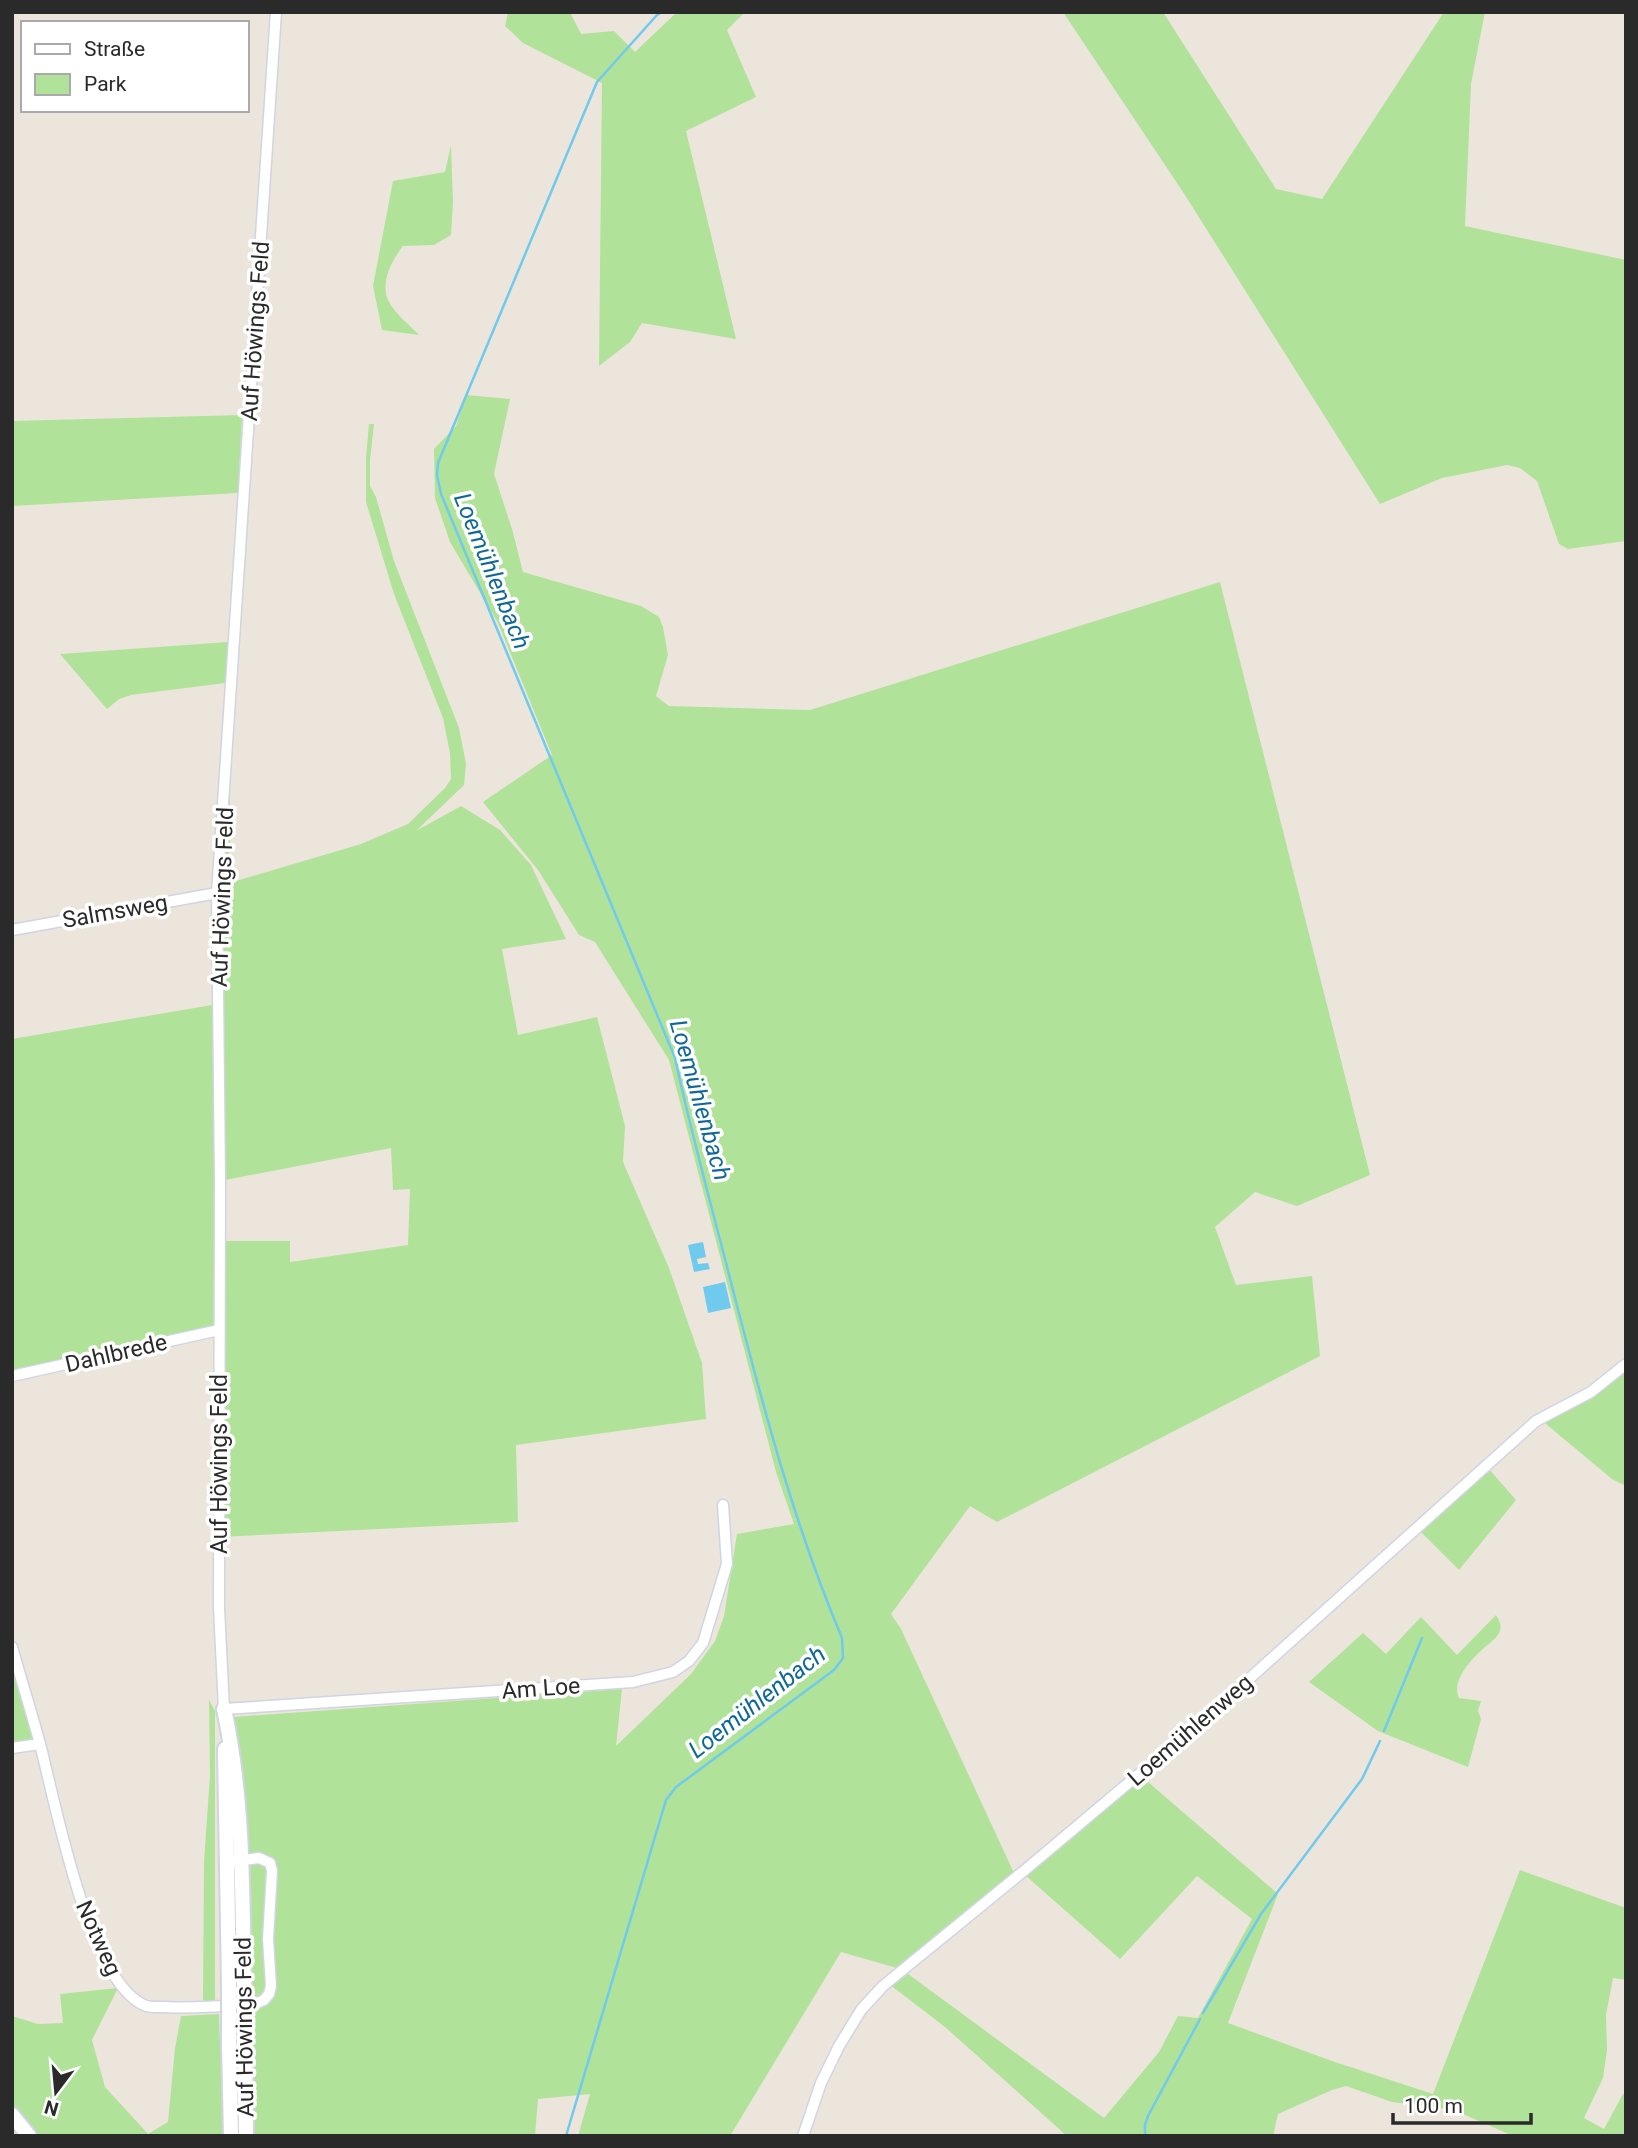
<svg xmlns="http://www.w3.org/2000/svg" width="1638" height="2148" font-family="Roboto,sans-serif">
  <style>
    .green { fill: #b1e299; fill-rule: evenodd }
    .water { fill: #70caed }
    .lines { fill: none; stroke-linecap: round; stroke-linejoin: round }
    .stream { stroke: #70caed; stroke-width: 2.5 }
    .street-casing { stroke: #d1d4e2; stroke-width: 13 }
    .secondary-casing { stroke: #d1d4e2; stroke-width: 18 }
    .street { stroke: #fff; stroke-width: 10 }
    .secondary { stroke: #fff; stroke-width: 14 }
    .secondary-bridge-casing { stroke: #d1d4e2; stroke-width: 18; stroke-linecap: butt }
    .secondary-bridge { stroke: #fff; stroke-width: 14 }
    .labels { text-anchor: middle; stroke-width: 7; stroke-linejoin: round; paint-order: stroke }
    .street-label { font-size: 23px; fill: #2a2a2a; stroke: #fff }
    .water-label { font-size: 24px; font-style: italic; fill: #0f6898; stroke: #fff }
  </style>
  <rect width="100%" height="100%" fill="#ece5dc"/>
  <!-- green -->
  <g class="green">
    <path d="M508,12H570L581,34L614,31L635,52L677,12H745L727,30L756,97L686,131L736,339L642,323L630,342L599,366L602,83L523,43L505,26Z"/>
    <path d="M1063,12H1163L1276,189L1322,199L1444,12H1485L1471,84L1465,226L1626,260V541L1568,549L1559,544L1537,481L1520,468L1507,465L1442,478L1380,504L1183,192Z"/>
    <path d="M451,145L453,203L451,235L434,245L403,246C392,260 379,284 389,302C396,315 410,325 419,335L382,330L373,286L393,181L445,172Z"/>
    <path d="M466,395L510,399L494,474L512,529L523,572L641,606L659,617L663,627L668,655L656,696L669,706L810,710L1220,582L1370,1175L1297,1206L1255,1192L1215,1227L1236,1285L1312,1276L1320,1356L997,1522L970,1506L891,1614L901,1629L1014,1873L897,1968L841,1952L730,2136H578L590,2094L538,2099L535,2136H253L250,1914L246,1840L233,1717L622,1689L616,1746L691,1674L715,1641L724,1616L737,1534L794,1524L776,1472L669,1060L595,942L579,935L538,870L483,802L552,755L498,623L450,542L435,498L434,449L456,426Z"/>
    <path d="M242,415L238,493L12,506V421Z"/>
    <path d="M369,424H374L370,460V486L376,497L394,561L459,728L466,764L464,785L416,831L461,806L500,830L531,865L566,939L502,949L518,1035L597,1017L625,1126L623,1162L669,1268L702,1363L706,1419L516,1445L518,1522L219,1537V1331L12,1375V1039L218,1004L212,1001L221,785L230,783V844L226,884L361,844L408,824L445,788L451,779L450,753L443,718L394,594L366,502V458ZM391,1148L393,1190L410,1189L408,1245L290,1262V1241H219L220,1181Z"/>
    <path d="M228,642L225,683L131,695L119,699L107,709L60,654Z"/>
    <path d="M1626,1366V1486L1612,1479L1546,1424L1544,1416Z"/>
    <path d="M1488,1468L1516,1500L1459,1570L1419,1530Z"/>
    <path d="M1496,1615C1499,1620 1502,1625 1500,1631C1498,1637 1490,1643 1485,1647C1472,1659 1451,1679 1459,1698L1481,1701L1478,1711L1481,1719L1468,1767L1378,1731L1309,1682L1363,1633L1386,1654L1421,1617L1457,1655Z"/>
    <path d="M12,1658L35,1737L34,1740L12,1746Z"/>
    <path d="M209,1700L215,1711V2004L203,2000L204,1862L210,1775Z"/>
    <path d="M1141,1776L1278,1894L1228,2023L1332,2061L1433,2094L1520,1870L1626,1908V1980L1613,1978L1606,2015L1607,2050L1603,2078L1584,2118L1604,2129L1623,2094L1626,2095V2136H1513L1463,2114L1447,2109L1392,2102L1346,2086L1332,2090L1278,2114L1273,2136H1067L945,2027L889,1984L904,1971L1104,2118L1159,2052L1178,2016L1198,2018L1252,1919L1197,1876L1120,1959L1024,1874Z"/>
    <path d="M118,1988L92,2040L105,2087L148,2134L168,2122L175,2048L181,2016L219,2014L220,2048L223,2050L224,2136H34L12,2110V2016L38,2024L63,2023L60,1994Z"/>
  </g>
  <!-- water -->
  <g class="water">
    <path d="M703,1242L706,1257L697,1259L698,1264L708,1263L710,1269L694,1272L688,1245Z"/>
    <path d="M725,1282L731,1308L708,1313L703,1287Z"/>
  </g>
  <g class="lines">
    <!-- stream -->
    <g class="stream">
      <path d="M1384,1731L1422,1638"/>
      <path d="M1203,2013L1261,1914L1362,1779L1380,1741"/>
      <path d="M566,2136L666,1800L676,1787L834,1670L843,1658L842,1638C795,1527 764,1410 734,1294C714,1215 692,1137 675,1058L441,494L437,475L438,463L597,82L657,15L662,12"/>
      <path d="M1145,2136V2125L1148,2116L1200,2019"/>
    </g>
    <defs>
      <g id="street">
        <path d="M276,12L217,893L220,1181L219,1608L224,1709L633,1682L673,1672L689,1661L703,1643L727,1564L723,1505"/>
        <path d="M12,930L217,893"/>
        <path d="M12,1376L219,1330"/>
        <path d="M12,1647C21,1679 31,1711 40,1744C55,1801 88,1980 144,2005C150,2008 158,2007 165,2007C195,2009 225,2006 255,2004L264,2000L269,1994L271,1986L268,1939L272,1871L270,1863L259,1858L227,1862"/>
        <path d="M12,1748L40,1744"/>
        <path d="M803,2136L821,2083L839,2046L861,2010L883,1986L1025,1870L1201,1722L1536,1421L1591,1392L1626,1364"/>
      </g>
      <g id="secondary">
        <path d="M224,1709C244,1801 242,1892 244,1986"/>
        <path d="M225,1749L229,1986"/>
        <path d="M229,2045L231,2136"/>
        <path d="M245,2045L246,2136"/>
        <path d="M12,2115L29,2136"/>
      </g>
    </defs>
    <!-- street casing -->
    <use href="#street" class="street-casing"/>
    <!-- secondary casing -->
    <use href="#secondary" class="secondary-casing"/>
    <!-- street -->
    <use href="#street" class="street"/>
    <!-- secondary -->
    <use href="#secondary" class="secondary"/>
    <defs>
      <g id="secondary-bridge">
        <path d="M229,1986V2045"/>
        <path d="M244,1986L245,2045"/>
      </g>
    </defs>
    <!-- secondary-bridge casing -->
    <use href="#secondary-bridge" class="secondary-bridge-casing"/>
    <!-- secondary-bridge -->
    <use href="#secondary-bridge" class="secondary-bridge"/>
  </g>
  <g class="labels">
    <!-- street labels -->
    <g class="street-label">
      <text transform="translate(255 331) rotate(-86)" y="8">Auf Höwings Feld</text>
      <text transform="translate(222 897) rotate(-88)" y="8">Auf Höwings Feld</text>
      <text transform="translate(115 911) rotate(-10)" y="8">Salmsweg</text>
      <text transform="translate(116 1353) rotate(-13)" y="8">Dahlbrede</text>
      <text transform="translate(219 1464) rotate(-90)" y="8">Auf Höwings Feld</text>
      <text transform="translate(541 1688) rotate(-4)" y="8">Am Loe</text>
      <text transform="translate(1190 1730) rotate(-41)" y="8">Loemühlenweg</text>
      <text transform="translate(99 1938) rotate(66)" y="8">Notweg</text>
      <text transform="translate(244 2027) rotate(-91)" y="8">Auf Höwings Feld</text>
    </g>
    <!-- water labels -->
    <g class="water-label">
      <text transform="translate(492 571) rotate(68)" y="8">Loemühlenbach</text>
      <text transform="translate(700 1100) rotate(74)" y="8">Loemühlenbach</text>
      <text transform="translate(757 1702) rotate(-38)" y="8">Loemühlenbach</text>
    </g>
  </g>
  <!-- border -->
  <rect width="1638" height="2148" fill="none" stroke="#2a2a2a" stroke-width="28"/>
  <!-- legend -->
  <rect x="21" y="21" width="228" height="91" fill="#ffffff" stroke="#aaaaaa" stroke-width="2"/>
  <rect x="35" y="44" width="35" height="10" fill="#ffffff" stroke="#aaaaaa" stroke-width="2"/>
  <text x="84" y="56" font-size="21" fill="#2a2a2a">Straße</text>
  <rect x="35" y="74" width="35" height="21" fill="#b1e299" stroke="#aaaaaa" stroke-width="2"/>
  <text x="84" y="91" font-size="21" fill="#2a2a2a">Park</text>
  <!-- north arrow -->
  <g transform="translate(56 2092) rotate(196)" stroke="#ffffff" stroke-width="5" paint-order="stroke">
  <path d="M0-5L12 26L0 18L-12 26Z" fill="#2a2a2a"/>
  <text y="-10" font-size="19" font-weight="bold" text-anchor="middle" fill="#2a2a2a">N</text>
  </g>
  <!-- scale -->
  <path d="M1393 2113v10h138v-10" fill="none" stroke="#2a2a2a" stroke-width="3.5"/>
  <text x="1404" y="2113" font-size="21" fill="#2a2a2a" stroke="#ffffff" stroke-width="5" paint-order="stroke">100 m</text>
</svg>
